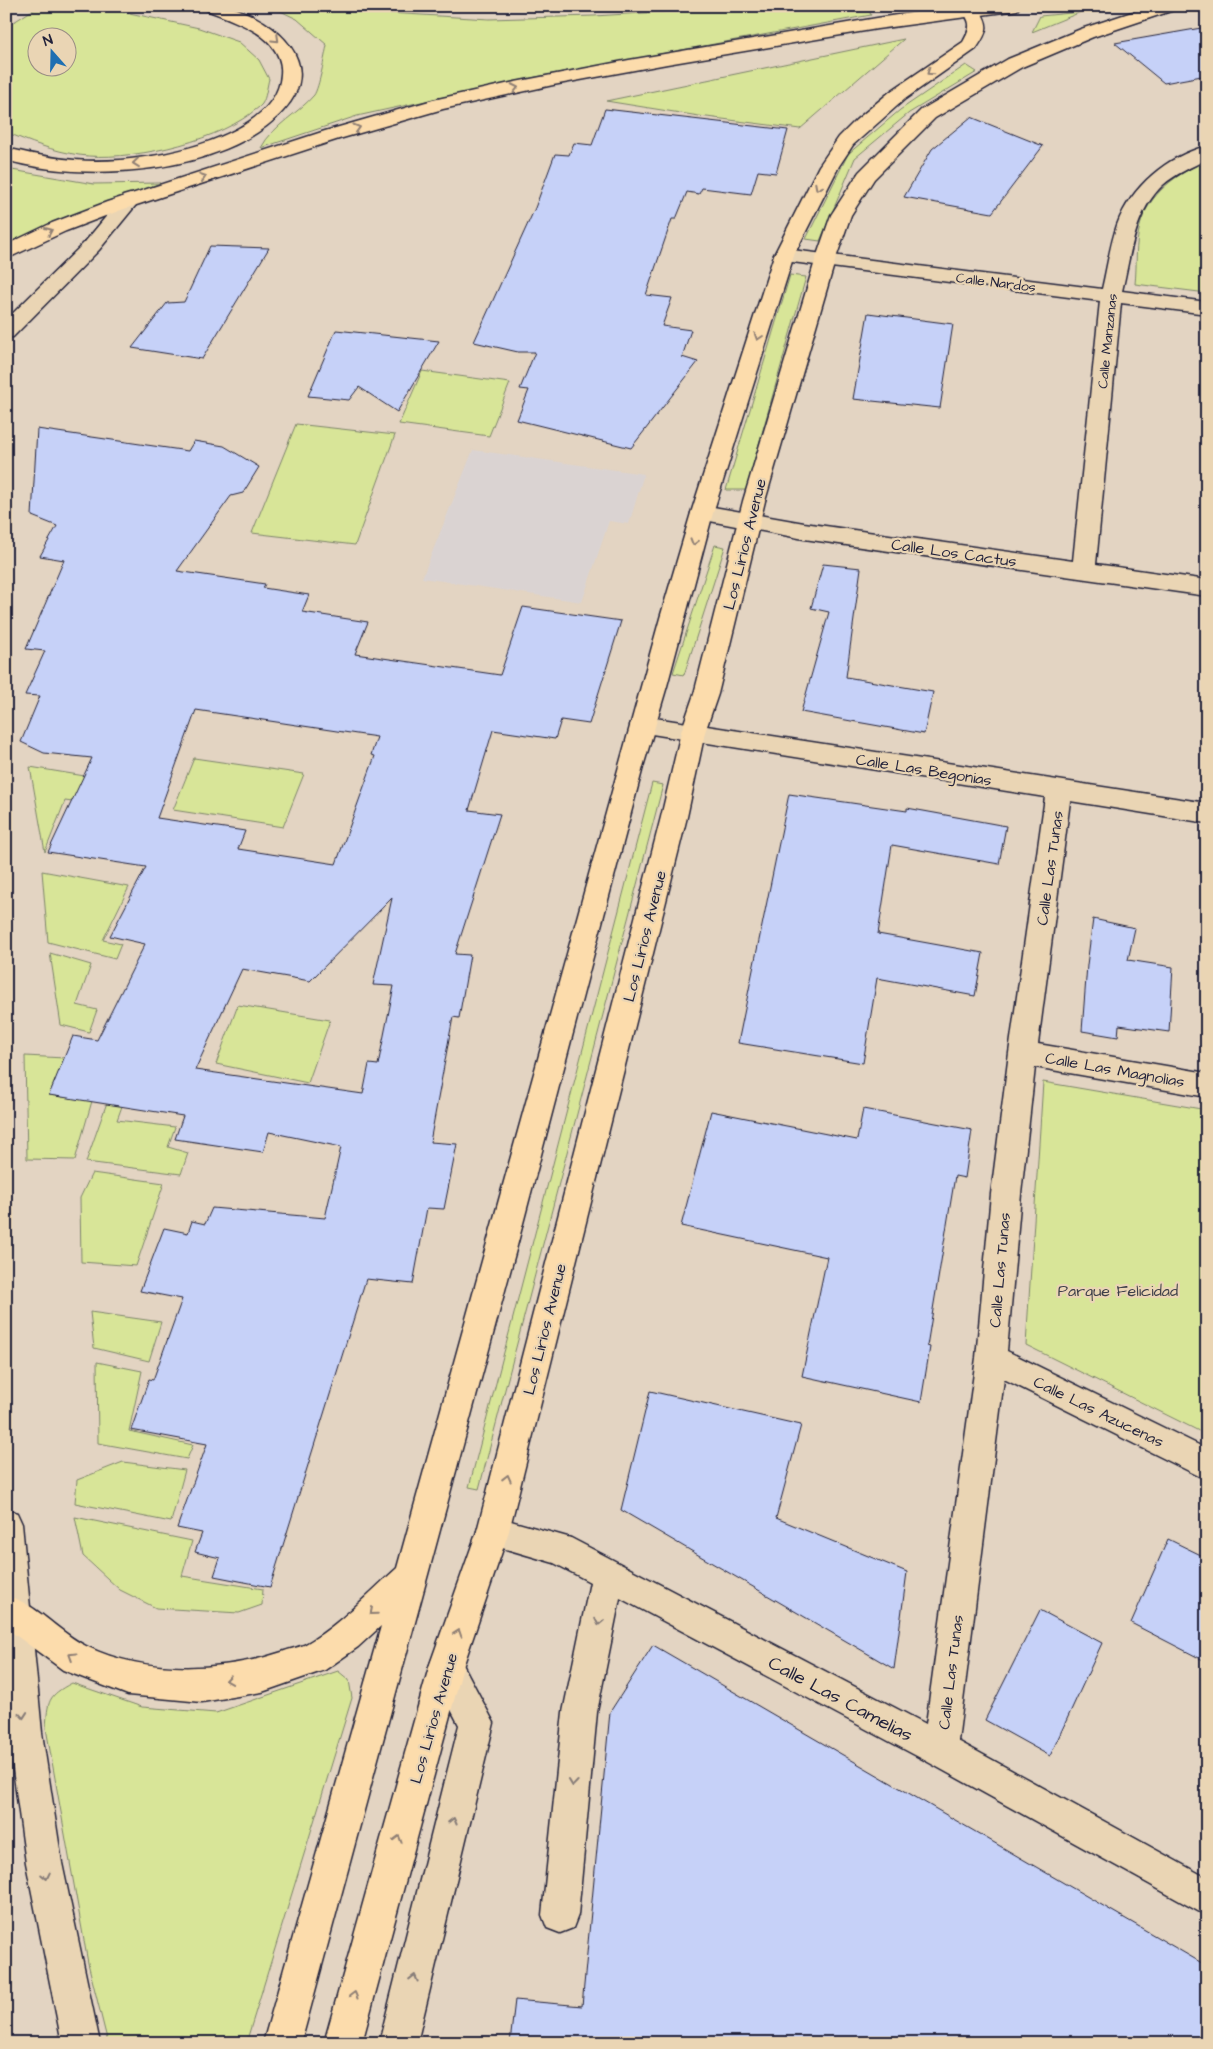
<svg xmlns="http://www.w3.org/2000/svg" width="1213" height="2049" font-family="'Architects Daughter',sans-serif">
  <style>
    .built { fill: #dad3d2 }
    .green { fill: #d8e598; stroke: #7d846a; fill-rule: evenodd }
    .building { fill: #c6d1f8; stroke: #22223b; fill-rule: evenodd }
    .lines { fill: none; stroke-linecap: round; stroke-linejoin: round }
    .minor-casing { stroke: #22223b; stroke-width: 3 }
    .major-casing { stroke: #22223b; stroke-width: 3 }
    .highway-casing { stroke: #22223b; stroke-width: 3 }
    .minor { fill: #ead5b4; fill-rule: evenodd }
    .major { fill: #fcdcac; fill-rule: evenodd }
    .highway { fill: #fcdcac; fill-rule: evenodd }
    .oneway { stroke: #8f7f74 }
    .oneway2 { stroke: #867c78 }
    .labels { text-anchor: middle; stroke-width: 4.5; stroke-linejoin: round; paint-order: stroke }
    .far-street-label { font-size: 14px; fill: #22223b; stroke: #ead5b4 }
    .street-label { font-size: 16px; fill: #22223b; stroke: #ead5b4 }
    .park-label { font-size: 16px; fill: #3d3f49; stroke: #ead5b4 }
    .near-street-label { font-size: 19px; fill: #22223b; stroke: #ead5b4 }
  </style>
  <rect width="100%" height="100%" fill="#e3d4c2"/>
  <filter id="ink" filterUnits="userSpaceOnUse"><feTurbulence type="fractalNoise" baseFrequency=".02" numOctaves="2"/><feDisplacementMap in="SourceGraphic" scale="10" xChannelSelector="R" yChannelSelector="G"/><feConvolveMatrix kernelMatrix="1 2 1 2 8 2 1 2 1" color-interpolation-filters="sRGB"/></filter>
  <g filter="url(#ink)">
    <!-- built -->
    <path class="built" d="M473,450L644,474L629,524L609,521L582,602L422,578Z"/>
    <!-- green -->
    <g class="green">
      <path d="M39,6H97L199,28L239,42L259,60L269,79C267,86 266,98 262,104C259,108 253,111 250,114C211,143 127,162 79,155C53,151 29,142 6,132V27ZM38,38H68V68H38Z"/>
      <path d="M270,6L489,19L594,16L758,6H867L871,15L536,77L357,116L261,148C273,125 299,113 314,95C319,88 325,55 327,45L297,19Z"/>
      <path d="M1081,12L1032,32L1040,16Z"/>
      <path d="M904,39L800,129L699,116L606,101Z"/>
      <path d="M966,65L977,72L909,113L855,158L820,241L806,239L848,154L900,110Z"/>
      <path d="M1207,161V293L1135,284C1137,266 1135,244 1140,226C1148,194 1177,173 1207,161Z"/>
      <path d="M6,169L94,184L160,183L97,208L6,249Z"/>
      <path d="M790,275L806,277L746,490H726Z"/>
      <path d="M422,371L510,383L489,436L399,424Z"/>
      <path d="M296,424L395,435L355,545L252,533Z"/>
      <path d="M715,545L725,547L684,675L673,673Z"/>
      <path d="M194,758L304,774L283,827L173,810Z"/>
      <path d="M30,767L115,781L80,803L65,801L45,852Z"/>
      <path d="M652,783L663,785L479,1489L469,1487Z"/>
      <path d="M42,871L129,887L103,940L121,944L115,959L48,942Z"/>
      <path d="M50,953L91,965L77,1005L97,1010L89,1032L61,1025Z"/>
      <path d="M238,1005L330,1020L308,1083L216,1064Z"/>
      <path d="M25,1056L65,1058L49,1095L92,1101L75,1160L27,1159Z"/>
      <path d="M1043,1082L1207,1110V1435L1026,1345Z"/>
      <path d="M110,1094L125,1098L117,1120L175,1127L168,1147L188,1153L181,1174L86,1162Z"/>
      <path d="M92,1173L164,1183L136,1266L81,1262L80,1198Z"/>
      <path d="M90,1312L161,1322L149,1361L94,1348Z"/>
      <path d="M97,1362L142,1371L129,1431L193,1445L187,1459L98,1443Z"/>
      <path d="M123,1462L185,1470L171,1522L75,1503L77,1480Z"/>
      <path d="M75,1517L192,1541L182,1576L263,1589L262,1605L239,1613L156,1608L120,1590L83,1556Z"/>
      <path d="M338,1671L349,1680L352,1698L246,2043H108L88,1963L46,1728C48,1701 47,1696 72,1683L142,1707L216,1713Z"/>
    </g>
    <!-- building -->
    <g class="building">
      <path d="M1207,27V75L1164,83L1115,43Z"/>
      <path d="M605,109L788,130L776,173L758,171L751,194L702,188L699,194L687,192L676,219H672L646,295L672,298L662,326L691,330L682,357L698,362L631,448L517,420L529,390L520,389L535,352H518L474,342L535,208L555,154L569,155L574,143L592,145Z"/>
      <path d="M971,117L1043,146L992,213L904,197L932,149Z"/>
      <path d="M210,246L269,248L202,359L132,348L167,303L184,302Z"/>
      <path d="M868,313L953,324L940,408L853,399Z"/>
      <path d="M336,330L439,341L397,412L359,387L349,400L308,396Z"/>
      <path d="M37,429L188,451L194,441L224,446L259,467L243,493L231,496L177,571L265,584L263,588L309,595L302,612L368,622L355,654L500,675L523,607L621,621L589,724L561,720L555,739L493,730L469,810L500,814L455,954L470,955L459,1018L453,1017L430,1142L457,1144L444,1209L427,1208L413,1284L366,1279L270,1587L214,1576L220,1558L195,1552L202,1533L177,1528L207,1444L131,1430L149,1379L153,1380L182,1299L140,1291L164,1228L188,1233L192,1221L205,1224L212,1208L325,1218L341,1147L269,1132L263,1152L175,1139L183,1116L49,1095L73,1036L97,1040L145,944L110,936L146,867L48,852L92,758L44,753L21,742L40,696L25,695L45,651L26,649L64,560L40,556L57,526L32,516ZM196,710L377,737L371,755L375,756L336,864L238,849L245,831L157,818ZM392,898L373,985L394,986L378,1065L369,1064L363,1094L195,1070L242,969L310,981Z"/>
      <path d="M823,564L861,568L846,677L933,692L924,734L801,712L829,612L811,608Z"/>
      <path d="M789,794L907,811V808L1006,826L999,864L892,845L878,934L983,953L975,996L877,978L863,1063L738,1043Z"/>
      <path d="M1093,919L1135,928L1128,960L1173,967L1169,1032L1119,1025L1118,1037L1082,1031L1087,965Z"/>
      <path d="M863,1109L972,1130L965,1178L955,1176L927,1346L930,1347L921,1402L802,1376L827,1257L681,1226L711,1111L857,1140Z"/>
      <path d="M650,1391L801,1425L776,1518L907,1572L894,1669L621,1510Z"/>
      <path d="M1168,1539L1207,1558V1662L1131,1623Z"/>
      <path d="M1040,1610L1102,1643L1050,1756L985,1720Z"/>
      <path d="M653,1645L1207,1966V2043H510L515,2000L582,2006L610,1712Z"/>
    </g>
    <g class="lines">
      <defs>
        <g id="minor">
          <path d="M1207,146V159C1192,167 1175,174 1163,185C1134,212 1131,254 1122,291L1207,302V314L1121,303L1096,564L1207,580V596L804,539L694,518L691,513L694,508L702,505L804,523L1073,561L1100,301L784,261L777,259L774,255L777,251L784,249L1102,289C1107,268 1110,245 1117,225C1131,187 1167,156 1207,146Z"/>
          <path d="M130,194L137,196L140,200L99,250L13,337L6,338V320L85,242L123,196Z"/>
          <path d="M642,716L1207,803V823L1070,801L1038,1044L1207,1073V1097L1035,1067L1021,1194L1007,1351L1207,1449V1480L1004,1379L958,1741L1207,1878V1916L928,1762L620,1598L597,1712L578,1915L573,1928L560,1933L547,1928L542,1915L563,1712L590,1582L554,1563L482,1542L477,1531L482,1520L493,1516L571,1538L926,1724L976,1358L991,1194L1009,1053L1045,797L633,731L630,725L633,719Z"/>
          <path d="M6,1509L17,1513L22,1524L42,1733L62,1863L100,2043H62L26,1863L8,1733L6,1714Z"/>
          <path d="M446,1650L458,1655L494,1723L417,2043H379L459,1725L429,1667L434,1655Z"/>
        </g>
        <g id="major">
          <path d="M959,6H977C990,25 989,30 976,49L905,99L853,145L839,166L794,255L713,513L667,686L643,767L517,1246L301,2043H263L381,1626L358,1647L325,1670L262,1692L202,1702L128,1695L63,1670L6,1628V1601L14,1598C41,1609 60,1633 86,1646C145,1675 222,1672 282,1652C289,1649 297,1648 304,1645C336,1628 370,1592 397,1568L660,618L691,513L774,255L819,166L839,137L856,120L891,91L963,42C973,25 970,21 959,6Z"/>
          <path d="M1150,6H1177L1174,10L1093,37L1022,67L935,118L874,179L851,215L835,261L765,501L718,694L705,732L687,817L509,1531L463,1667L362,2043H324L429,1667L477,1531L661,817L681,732L694,694L743,501L815,261L831,215L859,172L921,110L1008,59L1081,29Z"/>
        </g>
        <g id="highway">
          <path d="M204,6C212,6 223,5 231,7C276,21 327,64 283,111C224,175 85,183 6,160V148C55,160 94,165 145,157C188,151 278,128 281,74C282,64 279,55 272,46C258,28 228,19 207,10Z"/>
          <path d="M959,6H1020L1017,10L1011,11L877,29L667,64L553,85L443,109L339,139L121,210L66,231L6,259V245L52,223L107,202L325,131L433,100L515,82L629,60L877,18Z"/>
        </g>
      </defs>
      <!-- minor casing -->
      <use href="#minor" class="minor-casing"/>
      <!-- major casing -->
      <use href="#major" class="major-casing"/>
      <!-- highway casing -->
      <use href="#highway" class="highway-casing"/>
      <!-- minor -->
      <use href="#minor" class="minor"/>
      <!-- major -->
      <use href="#major" class="major"/>
      <!-- highway -->
      <use href="#highway" class="highway"/>
    </g>
    <!-- one-way arrows -->
    <defs><path id="oneway-chevron" d="M-2-3.5L2.5 0L-2 3.5" fill="none" stroke-width="1.6" stroke-linecap="round" stroke-linejoin="round" transform="scale(1.25)"/></defs>
    <g class="oneway">
      <use href="#oneway-chevron" transform="translate(276 39) rotate(44)"/>
      <use href="#oneway-chevron" transform="translate(930 72) rotate(145)"/>
      <use href="#oneway-chevron" transform="translate(515 88) rotate(-12)"/>
      <use href="#oneway-chevron" transform="translate(357 128) rotate(-17)"/>
      <use href="#oneway-chevron" transform="translate(136 163) rotate(174)"/>
      <use href="#oneway-chevron" transform="translate(203 177) rotate(-18)"/>
      <use href="#oneway-chevron" transform="translate(818 187) rotate(117)"/>
      <use href="#oneway-chevron" transform="translate(49 231) rotate(-24)"/>
      <use href="#oneway-chevron" transform="translate(758 337) rotate(108)"/>
      <use href="#oneway-chevron" transform="translate(694 542) rotate(106)"/>
      <use href="#oneway-chevron" transform="translate(507 1478) rotate(-76)"/>
      <use href="#oneway-chevron" transform="translate(373 1612) rotate(139)"/>
      <use href="#oneway-chevron" transform="translate(458 1633) rotate(-71)"/>
      <use href="#oneway-chevron" transform="translate(72 1656) rotate(-148)"/>
      <use href="#oneway-chevron" transform="translate(229 1680) rotate(171)"/>
      <use href="#oneway-chevron" transform="translate(398 1839) rotate(-74)"/>
      <use href="#oneway-chevron" transform="translate(354 1995) rotate(-75)"/>
    </g>
    <g class="oneway2">
      <use href="#oneway-chevron" transform="translate(599 1622) rotate(101)"/>
      <use href="#oneway-chevron" transform="translate(23 1715) rotate(85)"/>
      <use href="#oneway-chevron" transform="translate(573 1783) rotate(96)"/>
      <use href="#oneway-chevron" transform="translate(453 1821) rotate(-76)"/>
      <use href="#oneway-chevron" transform="translate(46 1876) rotate(78)"/>
      <use href="#oneway-chevron" transform="translate(414 1978) rotate(-76)"/>
    </g>
  </g>
  <g class="labels">
    <!-- far-street labels -->
    <g class="far-street-label">
      <text transform="translate(996 282) rotate(7)" y="5">Calle Nardos</text>
      <text transform="translate(1107 341) rotate(-84)" y="5">Calle Manzanas</text>
    </g>
    <!-- street labels -->
    <g class="street-label">
      <text transform="translate(744 544) rotate(-76)" y="6">Los Lirios Avenue</text>
      <text transform="translate(954 552) rotate(8)" y="6">Calle Los Cactus</text>
      <text transform="translate(924 769) rotate(9)" y="6">Calle Las Begonias</text>
      <text transform="translate(1049 868) rotate(-82)" y="6">Calle Las Tunas</text>
      <text transform="translate(644 936) rotate(-76)" y="6">Los Lirios Avenue</text>
      <text transform="translate(1115 1069) rotate(10)" y="6">Calle Las Magnolias</text>
      <text transform="translate(999 1270) rotate(-85)" y="6">Calle Las Tunas</text>
      <text transform="translate(544 1329) rotate(-76)" y="6">Los Lirios Avenue</text>
      <text transform="translate(1099 1411) rotate(26)" y="6">Calle Las Azucenas</text>
      <text transform="translate(950 1672) rotate(-83)" y="6">Calle Las Tunas</text>
      <text transform="translate(433 1718) rotate(-74)" y="6">Los Lirios Avenue</text>
    </g>
    <!-- park labels -->
    <g class="park-label">
      <text x="1118" y="1296">Parque Felicidad</text>
    </g>
    <!-- near-street labels -->
    <g class="near-street-label">
      <text transform="translate(841 1698) rotate(28)" y="7">Calle Las Camelias</text>
    </g>
  </g>
  <!-- margin -->
  <rect width="1213" height="2049" fill="none" stroke="#ead5b4" stroke-width="25"/>
  <rect x="12" y="12" width="1188" height="2024" fill="none" stroke="#22223b" stroke-width="2" filter="url(#ink)"/>
  <!-- north arrow -->
  <g transform="translate(52 52) rotate(340)"><circle r="24" fill="#ead5b4" stroke="#9a8d84"/>
  <path d="M0-4L9 19L0 12L-9 19Z" fill="#1f6fb2"/>
  <text y="-8" font-size="14" font-weight="bold" text-anchor="middle" fill="#22223b">N</text>
  </g>
</svg>
